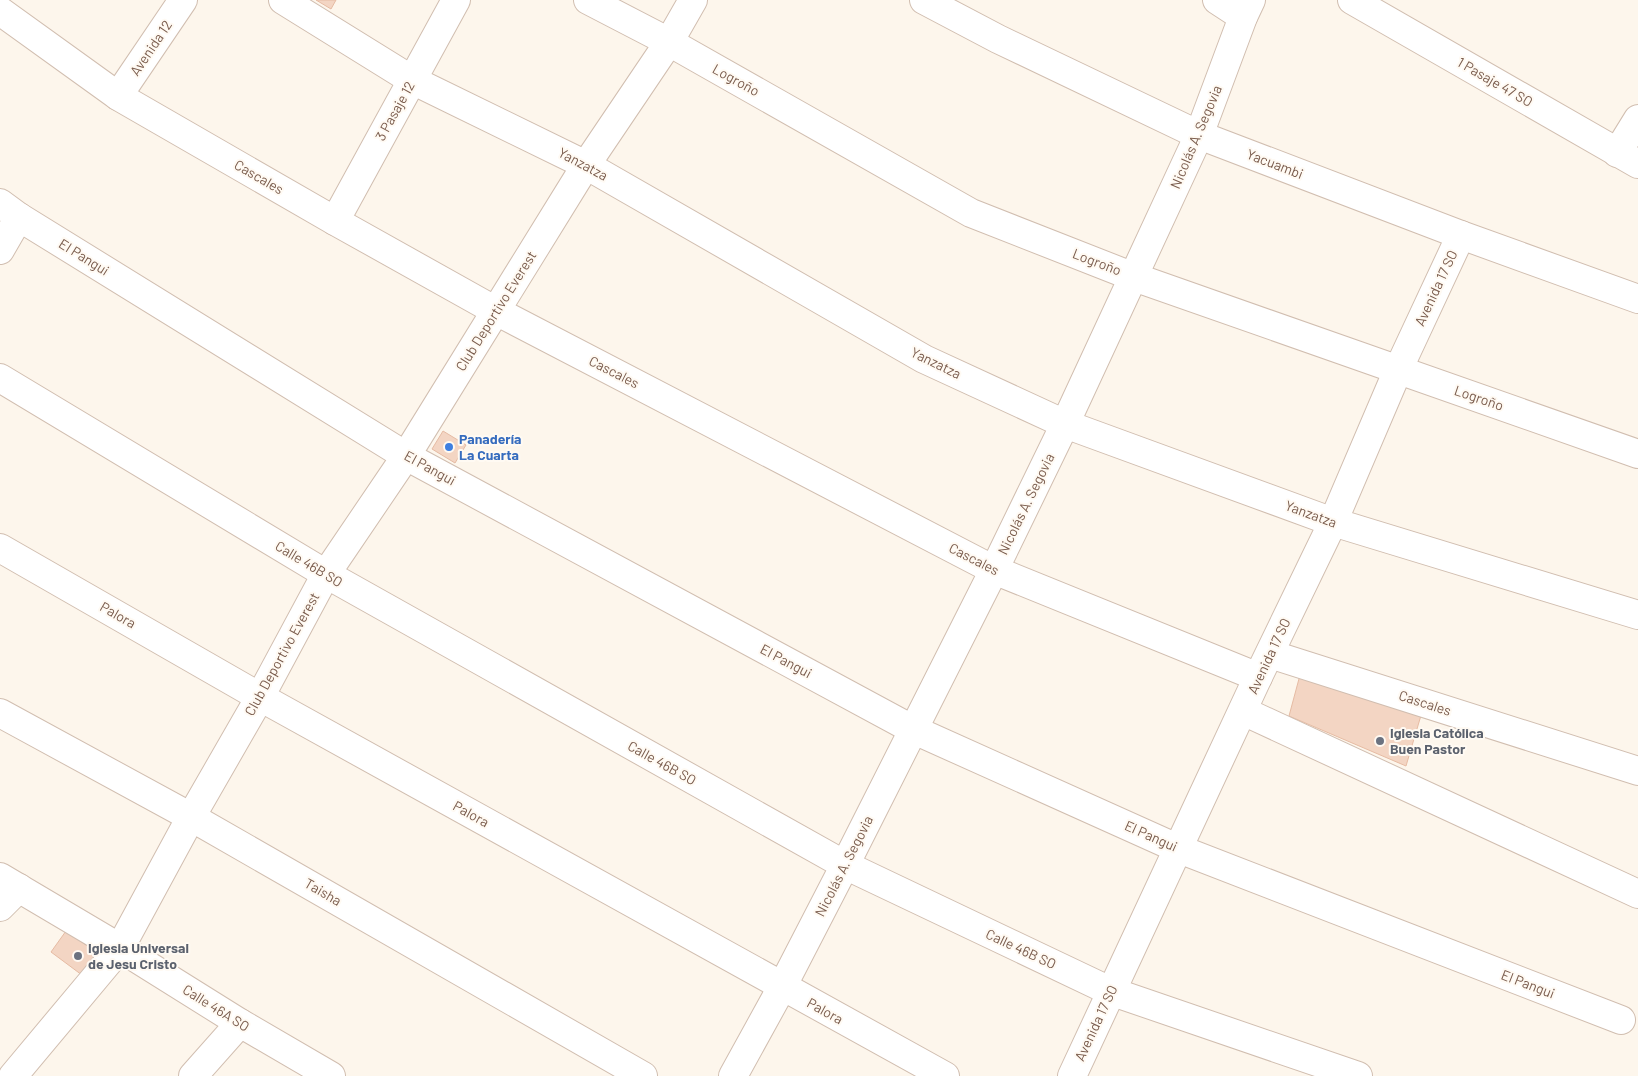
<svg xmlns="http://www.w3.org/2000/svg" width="1638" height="1076" font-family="Barlow,sans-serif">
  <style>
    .building { fill: #f3d5c3; stroke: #e6bba3 }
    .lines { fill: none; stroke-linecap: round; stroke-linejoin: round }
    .minor-casing { stroke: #d1beb0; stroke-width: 30 }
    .minor { stroke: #fff; stroke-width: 28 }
    .shop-dot { fill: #3f7fe0; stroke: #fffaf3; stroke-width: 2 }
    .worship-dot { fill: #6b7280; stroke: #fffaf3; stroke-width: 2 }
    .labels { text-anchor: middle; stroke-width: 4; stroke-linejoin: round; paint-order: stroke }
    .street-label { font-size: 14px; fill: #7a5c4d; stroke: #fffaf3 }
    .shop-label { font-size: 14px; font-weight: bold; fill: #366cbe; stroke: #fffaf3; text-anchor: start }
    .worship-label { font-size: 14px; font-weight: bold; fill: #5b616d; stroke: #fffaf3; text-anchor: start }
  </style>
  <rect width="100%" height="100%" fill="#fdf6ec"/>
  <!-- building -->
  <g class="building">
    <path d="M316,0H336L331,9Z"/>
    <path d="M443,431L466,445L455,463L432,449Z"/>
    <path d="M1300,675L1422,712L1406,766L1289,716Z"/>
    <path d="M66,931L106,959L90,981L51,952Z"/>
  </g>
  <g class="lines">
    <defs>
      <g id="minor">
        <path d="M283,0L412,80L586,165L924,359L1065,424L1333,522L1638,615"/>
        <path d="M588,0L669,42L971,213L1134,277L1638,454"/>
        <path d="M924,0L998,39L1199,135L1461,235L1638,299"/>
        <path d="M1217,0L1243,17"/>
        <path d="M1352,0L1638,164"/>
        <path d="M0,11L118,96L335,221L496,311L994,570L1258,677"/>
        <path d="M118,96L183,0"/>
        <path d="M1617,153L1638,119"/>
        <path d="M0,203L19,217L406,456L912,729L1179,849L1621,1020"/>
        <path d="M335,221L456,0"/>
        <path d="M0,250L19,217"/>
        <path d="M0,378L326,574L845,865L1110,991L1358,1076"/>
        <path d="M0,548L260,697L945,1076"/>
        <path d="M1270,654L1638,771"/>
        <path d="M1243,711L1638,894"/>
        <path d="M0,713L191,817L643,1076"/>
        <path d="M0,877L120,948L240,1023L331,1076"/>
        <path d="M0,907L19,888"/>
        <path d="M13,1076L120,948L191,817L260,697L326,574L406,456L586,165L669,42L693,0"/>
        <path d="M193,1076L240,1023"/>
        <path d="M733,1076L782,987L845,865L994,570L1065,424L1199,135L1243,17L1251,0"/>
        <path d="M1072,1076L1258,677L1333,522L1398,370L1461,235"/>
      </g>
    </defs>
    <!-- minor casing -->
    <use href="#minor" class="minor-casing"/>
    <!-- minor -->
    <use href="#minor" class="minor"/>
  </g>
  <!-- markers -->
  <circle class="shop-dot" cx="449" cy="447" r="5"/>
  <g class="worship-dot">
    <circle cx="1380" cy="741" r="5"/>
    <circle cx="78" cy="956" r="5"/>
  </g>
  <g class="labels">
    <!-- street labels -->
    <g class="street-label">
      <text transform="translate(151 48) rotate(-56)" y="5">Avenida 12</text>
      <text transform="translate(736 80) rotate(29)" y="5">Logroño</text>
      <text transform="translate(1495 82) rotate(30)" y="5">1 Pasaje 47 SO</text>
      <text transform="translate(395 111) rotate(-61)" y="5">3 Pasaje 12</text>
      <text transform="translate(1196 137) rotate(-67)" y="5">Nicolás A. Segovia</text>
      <text transform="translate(583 164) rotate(28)" y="5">Yanzatza</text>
      <text transform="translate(1275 164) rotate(21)" y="5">Yacuambi</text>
      <text transform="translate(259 177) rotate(30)" y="5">Cascales</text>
      <text transform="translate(84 257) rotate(32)" y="5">El Pangui</text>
      <text transform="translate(1097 262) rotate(21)" y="5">Logroño</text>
      <text transform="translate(1436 288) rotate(-65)" y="5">Avenida 17 SO</text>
      <text transform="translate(496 311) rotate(-58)" y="5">Club Deportivo Everest</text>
      <text transform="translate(936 363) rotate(26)" y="5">Yanzatza</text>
      <text transform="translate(614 372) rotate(27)" y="5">Cascales</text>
      <text transform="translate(1479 398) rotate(19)" y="5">Logroño</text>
      <text transform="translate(430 468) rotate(29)" y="5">El Pangui</text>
      <text transform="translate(1026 504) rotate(-64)" y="5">Nicolás A. Segovia</text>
      <text transform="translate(1311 514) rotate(20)" y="5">Yanzatza</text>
      <text transform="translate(974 559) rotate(27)" y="5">Cascales</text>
      <text transform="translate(309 564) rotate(31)" y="5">Calle 46B SO</text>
      <text transform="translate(118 615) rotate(30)" y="5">Palora</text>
      <text transform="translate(282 654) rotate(-61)" y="5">Club Deportivo Everest</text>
      <text transform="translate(1269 656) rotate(-65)" y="5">Avenida 17 SO</text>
      <text transform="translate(786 661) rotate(28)" y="5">El Pangui</text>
      <text transform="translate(1425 703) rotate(18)" y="5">Cascales</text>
      <text transform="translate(662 763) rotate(29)" y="5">Calle 46B SO</text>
      <text transform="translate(471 814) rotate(29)" y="5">Palora</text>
      <text transform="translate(1151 836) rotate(24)" y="5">El Pangui</text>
      <text transform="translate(844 866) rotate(-63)" y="5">Nicolás A. Segovia</text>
      <text transform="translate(323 892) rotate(30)" y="5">Taisha</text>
      <text transform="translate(1021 949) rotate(25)" y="5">Calle 46B SO</text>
      <text transform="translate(1528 984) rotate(21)" y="5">El Pangui</text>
      <text transform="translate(216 1008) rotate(32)" y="5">Calle 46A SO</text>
      <text transform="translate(825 1011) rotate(29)" y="5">Palora</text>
      <text transform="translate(1096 1023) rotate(-65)" y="5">Avenida 17 SO</text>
    </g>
    <!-- shop labels -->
    <g class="shop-label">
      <text x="459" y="444">Panadería<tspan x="459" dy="16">La Cuarta</tspan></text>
    </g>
    <!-- worship labels -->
    <g class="worship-label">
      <text x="1390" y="738">Iglesia Católica<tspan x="1390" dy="16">Buen Pastor</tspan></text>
      <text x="88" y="953">Iglesia Universal<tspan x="88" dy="16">de Jesu Cristo</tspan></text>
    </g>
  </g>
</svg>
